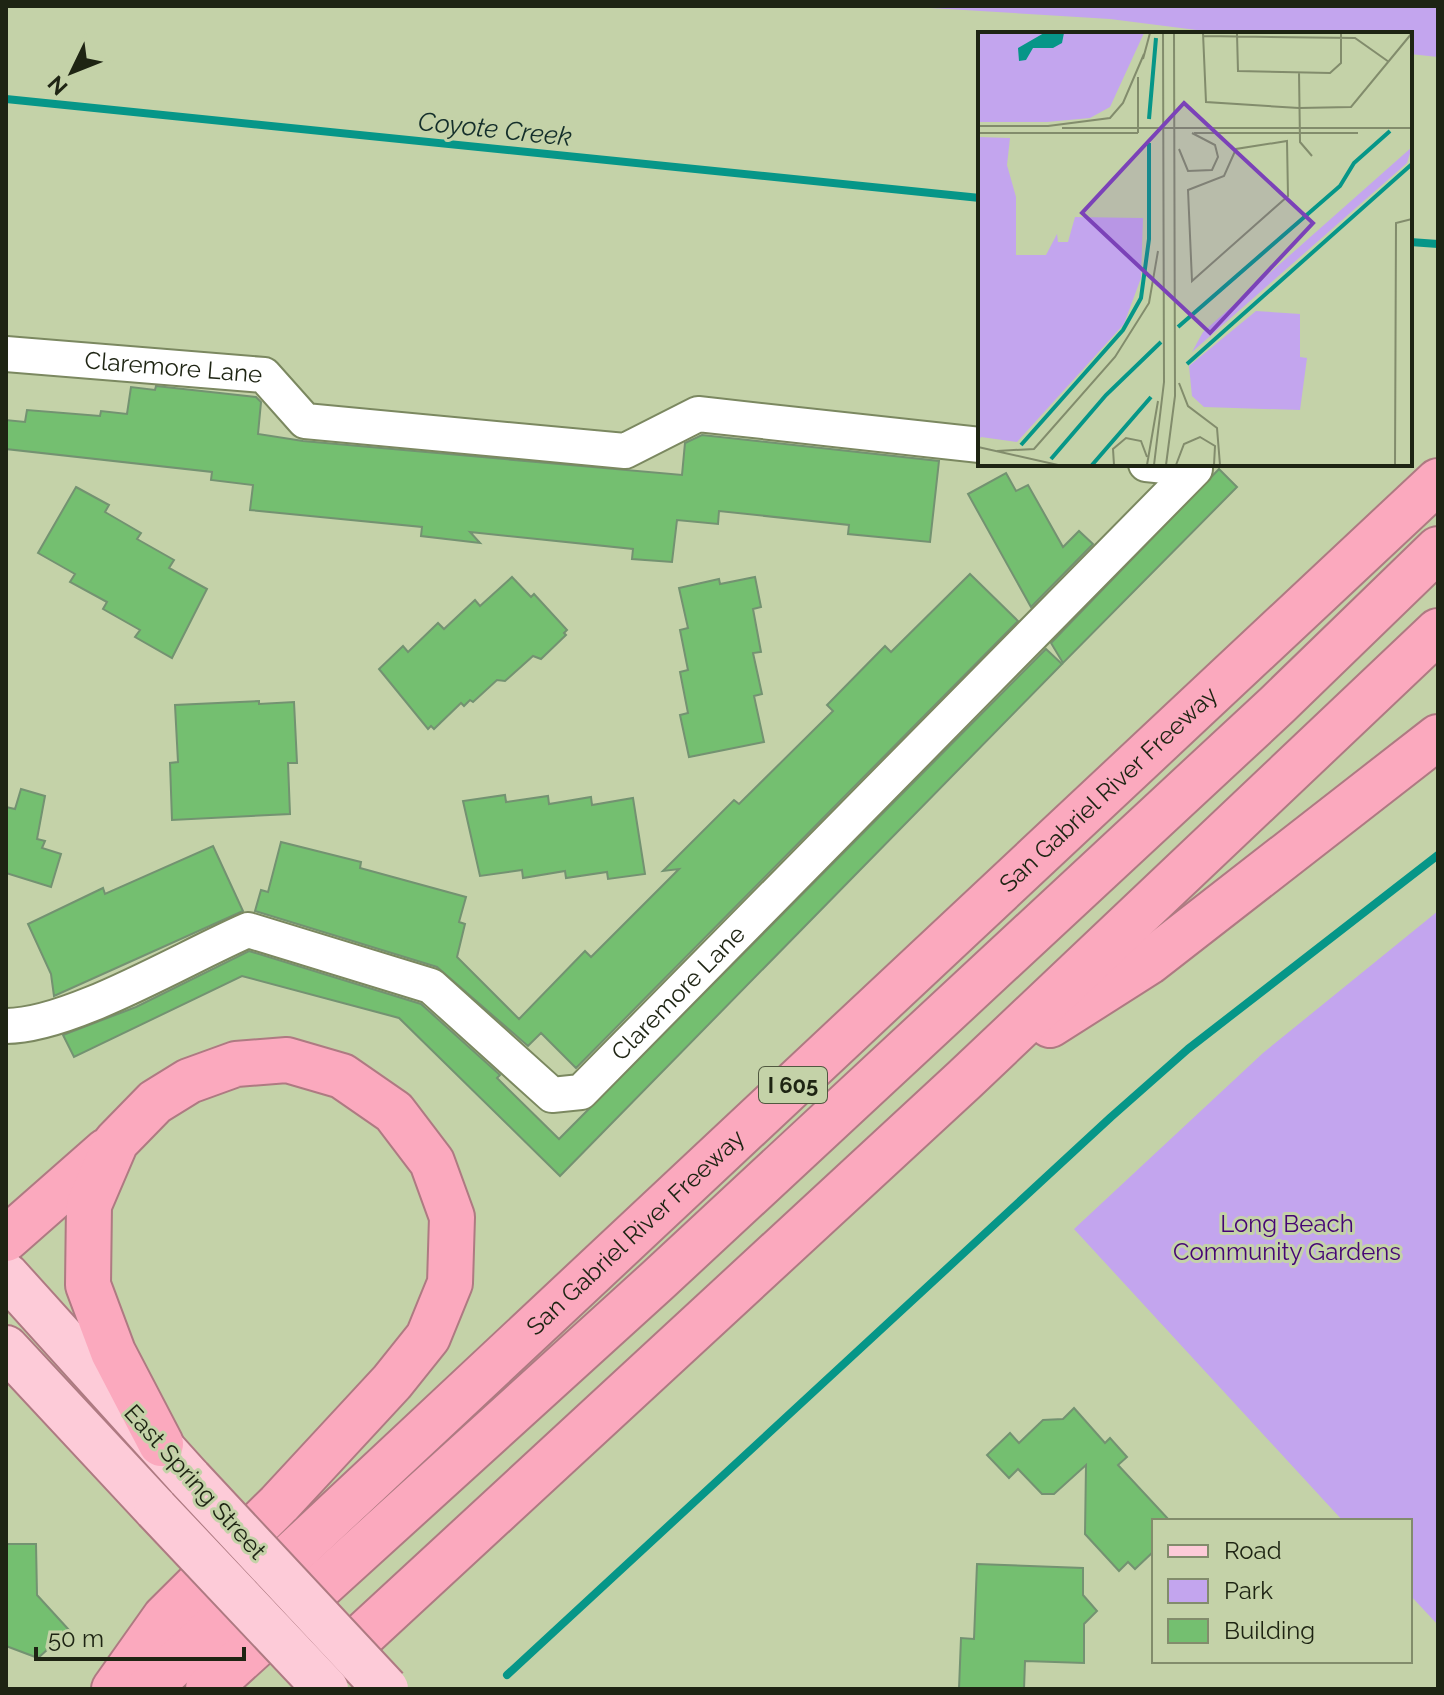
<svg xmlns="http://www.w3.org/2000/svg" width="1444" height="1695" font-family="Raleway,sans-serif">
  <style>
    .green { fill: #c3a5ee }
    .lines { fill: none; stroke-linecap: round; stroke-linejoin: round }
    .stream { stroke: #069688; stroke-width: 8 }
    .building { fill: #74bf70; stroke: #739271; stroke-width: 2 }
    .minor-casing { stroke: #7b8860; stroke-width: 38 }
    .major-casing { stroke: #ae7a82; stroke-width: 48 }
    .highway-casing { stroke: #ae7a82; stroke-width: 48 }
    .minor { stroke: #fff; stroke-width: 34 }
    .major { stroke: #fdcbd8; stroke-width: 44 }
    .highway { stroke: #fba9be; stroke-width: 44 }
    .major-bridge-casing { stroke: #ae7a82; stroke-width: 48; stroke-linecap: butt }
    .major-bridge { stroke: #fdcbd8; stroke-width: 44 }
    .labels { text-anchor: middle; stroke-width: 6; stroke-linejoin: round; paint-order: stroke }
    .shield { fill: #c4d2a8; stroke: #505840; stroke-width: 2 }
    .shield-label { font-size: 22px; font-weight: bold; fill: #1e2413 }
    .street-label { font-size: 24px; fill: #1e2413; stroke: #c4d2a8 }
    .park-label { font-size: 24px; fill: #450475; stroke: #c4d2a8 }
    .water-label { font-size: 26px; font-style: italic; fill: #152f2b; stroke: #c4d2a8 }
    .inset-river { fill: none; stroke: #069688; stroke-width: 4 }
    .inset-road { fill: none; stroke: #828c6c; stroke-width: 2 }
    .view { fill: #7b42b8; fill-opacity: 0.15; stroke: #7b42b8; stroke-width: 4 }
    .inset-edge { fill: none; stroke: #1e2413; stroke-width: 4 }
  </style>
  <rect width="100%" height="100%" fill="#c4d2a8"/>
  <!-- green -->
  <g class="green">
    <path d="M898,6H1438V57L1410,54V34H1228L1110,19Z"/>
    <path d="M1438,911V1625L1410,1595V1521H1343L1074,1229L1263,1053Z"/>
  </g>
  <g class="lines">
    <!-- stream -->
    <g class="stream">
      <path d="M6,99L980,198"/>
      <path d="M1410,242L1438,244"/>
      <path d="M507,1675L1111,1117L1188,1049L1438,855"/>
    </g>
  </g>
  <!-- building -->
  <g class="building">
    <path d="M156,386L256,397L261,402L258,434L303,441L682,475L685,443L702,435L939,461L930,542L848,534L849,525L719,511L718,524L677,520L672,562L632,559L633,549L470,532L480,543L421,536L422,527L250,510L253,485L211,480L212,472L6,449V420L25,422L27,410L100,416L101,411L127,414L131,387L155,390Z"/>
    <path d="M1219,469L1237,487L1063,663L1051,643Z"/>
    <path d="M1006,473L1016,491L1028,485L1063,547L1079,531L1093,544L1031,607L968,494Z"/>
    <path d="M76,487L109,505L105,512L141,533L137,539L174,560L169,568L207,589L172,658L135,637L140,630L103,609L107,602L70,582L75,574L38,553Z"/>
    <path d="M970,574L1018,621L576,1068L541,1033L528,1046L437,967L255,911L261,890L268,892L281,842L361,862L360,868L466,897L459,922L465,924L457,957L519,1019L585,951L591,957L679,869L663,871L734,800L739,804L833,711L827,705L885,646L891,652Z"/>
    <path d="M512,577L531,597L534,594L567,630L564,633L566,635L541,659L533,656L505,681L497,680L473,702L470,700L464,706L461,703L434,729L431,726L428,729L379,669L403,646L408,652L438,623L444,629L475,600L480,606Z"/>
    <path d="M755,577L761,607L753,609L761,652L753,653L762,694L754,696L764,742L689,757L680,715L688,713L680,672L688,670L680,630L688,628L679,588L719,579L720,584Z"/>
    <path d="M1046,649L1062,664L560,1176L399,1018L242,976L74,1057L63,1035L136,1007L249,951L421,1004L500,1075L497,1078L559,1139Z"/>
    <path d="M259,701V704L294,702L297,763H288L290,814L172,820L170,763L178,762L175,705Z"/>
    <path d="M21,789L45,796L37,839L45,841L42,848L61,854L51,887L6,873V807L15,809Z"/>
    <path d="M505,795L506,802L548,796L549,804L591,797L592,805L633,798L645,874L608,879L607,872L566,878L565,871L523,878L522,870L480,876L463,801Z"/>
    <path d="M213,846L243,911L54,996L51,974L28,924L103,888L105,894Z"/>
    <path d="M1074,1408L1105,1443L1110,1438L1127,1457L1118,1465L1170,1521H1154V1551L1135,1569L1128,1562L1119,1571L1085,1534L1086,1465L1054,1494H1042L1018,1469L1009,1478L987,1455L1010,1433L1019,1443L1043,1420L1063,1419Z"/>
    <path d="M6,1544H36L37,1595L69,1630L38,1658L6,1646Z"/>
    <path d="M977,1564L1083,1568V1595L1097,1611L1084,1624V1663L1025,1661L1024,1689H959L961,1638L974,1639Z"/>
  </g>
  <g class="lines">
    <defs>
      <g id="minor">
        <path id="s1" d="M6,354L264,375L305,421L625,451L698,414L980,445"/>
        <path id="s2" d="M6,1026C71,1026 183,958 248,930L431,986L552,1095L581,1092L1195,469L1146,464"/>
      </g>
      <g id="major">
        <path d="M6,1275L190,1479"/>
        <path d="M6,1348L156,1509"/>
      </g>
      <g id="highway">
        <path d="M1050,1025L1149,962L1438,737"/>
        <path d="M6,1239L106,1151"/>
        <path d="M321,1674L964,1080L1438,631"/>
        <path d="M114,1689L165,1617L279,1504L392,1382L428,1337L450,1283L452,1217L432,1162L394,1112L342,1076L287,1060L236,1064L189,1081L155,1102L116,1142L89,1205L88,1285L113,1352L161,1444"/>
        <path id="s3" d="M148,1689L1438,481"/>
        <path d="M208,1689L658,1280L1277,705L1438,549"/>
      </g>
    </defs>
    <!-- minor casing -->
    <use href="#minor" class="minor-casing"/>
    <!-- major casing -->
    <use href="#major" class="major-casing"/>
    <!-- highway casing -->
    <use href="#highway" class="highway-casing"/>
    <!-- minor -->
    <use href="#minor" class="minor"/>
    <!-- major -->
    <use href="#major" class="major"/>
    <!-- highway -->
    <use href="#highway" class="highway"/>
    <defs>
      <g id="major-bridge">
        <path d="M190,1479L386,1689"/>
        <path d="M156,1509L326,1689"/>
      </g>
    </defs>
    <!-- major-bridge casing -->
    <use href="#major-bridge" class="major-bridge-casing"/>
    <!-- major-bridge -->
    <use href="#major-bridge" class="major-bridge"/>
  </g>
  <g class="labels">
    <!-- shield labels -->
    <rect class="shield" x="759" y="1067" width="68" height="36" rx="6"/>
    <g class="shield-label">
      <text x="793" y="1093">I 605</text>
    </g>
    <!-- street labels -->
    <g class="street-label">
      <text dy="8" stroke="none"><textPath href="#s1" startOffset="168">Claremore Lane</textPath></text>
      <text dy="8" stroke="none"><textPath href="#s3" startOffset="1316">San Gabriel River Freeway</textPath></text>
      <text dy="8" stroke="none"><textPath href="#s2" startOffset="784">Claremore Lane</textPath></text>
      <text dy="8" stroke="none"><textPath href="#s3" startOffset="668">San Gabriel River Freeway</textPath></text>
      <text transform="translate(195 1482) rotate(48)" y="8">East Spring Street</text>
    </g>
    <!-- park labels -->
    <g class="park-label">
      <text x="1287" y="1232">Long Beach<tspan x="1287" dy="28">Community Gardens</tspan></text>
    </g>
    <!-- water labels -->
    <g class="water-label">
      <text transform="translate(495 129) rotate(6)" y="9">Coyote Creek</text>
    </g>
  </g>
  <!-- overview -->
  <g transform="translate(978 32)">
    <rect width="434" height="434" fill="#c4d2a8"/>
    <path d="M0,1H166L132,75L112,86L69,90H0ZM0,105L32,106L29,133L38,165V223H68L79,202L80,210H90L97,185L165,186L163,246L146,292L39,410L3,405L0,410ZM434,115L429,131L214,320L225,300ZM278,279L322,282V325L329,326L322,378L226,375L214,364L211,334Z" fill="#c3a5ee"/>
    <path d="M66,1H86L84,11L75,16H55L48,28L41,29L40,16Z" fill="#069688"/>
    <path class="inset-river" d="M171,87L178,6M200,295L362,154L376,131L412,99M209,332L434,132M43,413L145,298L163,266L171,207V111M73,427L128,363L183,310M114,433L173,365"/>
    <path class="inset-road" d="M225,1L228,70L321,76L373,75L434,1M259,2L260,39L352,41L363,31V1M225,4L377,6L411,30M165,27L172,1M321,40L322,110L334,124M0,94H72M70,94L132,86L145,71L166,22M84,96H434M0,101H160M160,101V45M216,101H380M309,109L310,164L214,249L210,158L246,144L258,117ZM201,117L210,139L234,138L240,125L237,113L214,101M201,351L210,374L239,396L242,433M0,415L80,433M19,419L56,417L137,325L171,271L180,219M136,433L135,417L148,406L163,409L169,425M169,433L180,369M176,433L186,350L185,1M188,433L197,364L196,1M198,433L206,412L222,405L237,414L236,433M417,433L418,191L434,187"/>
    <path class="view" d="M206,71L335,191L232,301L104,181Z"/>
    <rect width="434" height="434" class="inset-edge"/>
  </g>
  <!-- border -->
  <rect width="1444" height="1695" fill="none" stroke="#1e2413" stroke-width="16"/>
  <!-- legend -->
  <rect x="1152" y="1519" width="260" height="144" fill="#c4d2a8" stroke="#828c6c" stroke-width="2"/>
  <rect x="1168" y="1545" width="40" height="12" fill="#fdcbd8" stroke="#828c6c" stroke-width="2"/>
  <text x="1224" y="1559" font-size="24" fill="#1e2413">Road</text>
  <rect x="1168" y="1579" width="40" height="24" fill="#c3a5ee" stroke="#828c6c" stroke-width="2"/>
  <text x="1224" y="1599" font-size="24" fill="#1e2413">Park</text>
  <rect x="1168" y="1619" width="40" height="24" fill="#74bf70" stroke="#828c6c" stroke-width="2"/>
  <text x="1224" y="1639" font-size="24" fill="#1e2413">Building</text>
  <!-- north arrow -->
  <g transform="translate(72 72) rotate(227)" stroke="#c4d2a8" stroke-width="6" paint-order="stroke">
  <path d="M0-6L14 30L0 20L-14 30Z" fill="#1e2413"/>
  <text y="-12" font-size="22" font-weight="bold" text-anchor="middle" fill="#1e2413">N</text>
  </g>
  <!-- scale -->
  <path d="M36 1647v12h208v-12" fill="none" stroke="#1e2413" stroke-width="4"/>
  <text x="48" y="1647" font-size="24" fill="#1e2413" stroke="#c4d2a8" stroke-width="6" paint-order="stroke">50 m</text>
</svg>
